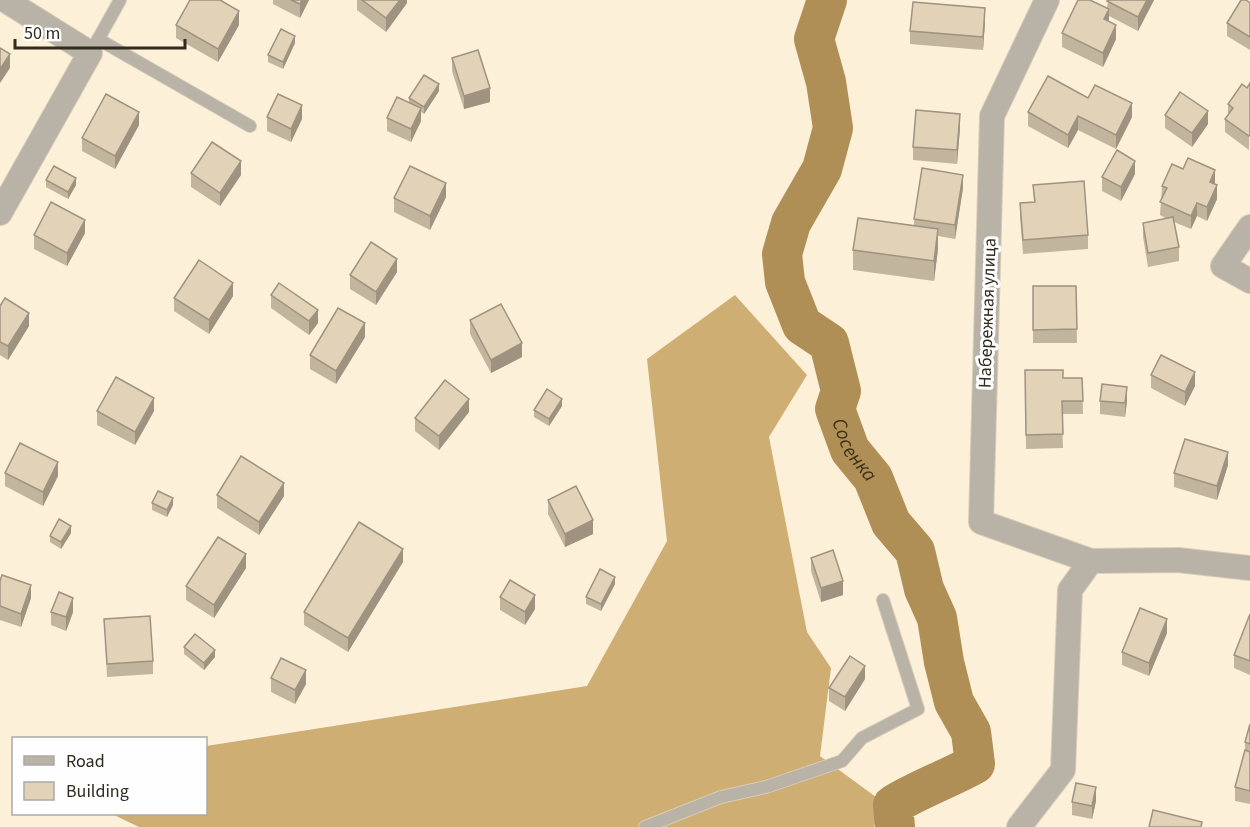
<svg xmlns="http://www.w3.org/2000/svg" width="1250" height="827" font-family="'Source Sans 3',sans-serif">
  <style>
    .forest { fill: #cfae74 }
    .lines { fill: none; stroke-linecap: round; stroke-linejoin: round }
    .river { stroke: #af8f56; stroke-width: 40 }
    .lane-casing { stroke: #d8ccb8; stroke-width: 14 }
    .street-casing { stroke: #d8ccb8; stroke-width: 26 }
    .lane { stroke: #b9b2a7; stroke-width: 12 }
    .street { stroke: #b9b2a7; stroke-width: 24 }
    .wall { fill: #c2b59d }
    .shaded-wall { fill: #9e9380 }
    .building { fill: #e2d2b7; stroke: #9e9380; stroke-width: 1.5 }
    .labels { text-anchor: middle; stroke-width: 6; stroke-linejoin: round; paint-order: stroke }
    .street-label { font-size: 18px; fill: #302a1f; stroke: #fefefe }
    .water-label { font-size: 20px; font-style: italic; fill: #3e3015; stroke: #fefefe }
  </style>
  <rect width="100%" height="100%" fill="#fdf0d9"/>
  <!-- forest -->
  <path class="forest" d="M735,295L807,375L769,437L807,632L831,668L820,756L880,800L874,827H139L112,814H206V746L587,686L667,541L647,359Z"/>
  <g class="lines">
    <!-- river -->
    <path class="river" id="s1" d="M827,0L814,39L826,82L833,128L822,169L791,223L782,254L785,282L802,325L829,343L841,391L835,409L850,450L873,478L891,523L915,551L924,589L937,618L944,662L954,702L971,732L975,764C948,779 919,789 893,805L895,827"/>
    <defs>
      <g id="lane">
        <path d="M98,39L250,126"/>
        <path d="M95,45L120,0"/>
        <path d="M645,827L721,797L766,787L842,761L862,738L918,709L883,600"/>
      </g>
      <g id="street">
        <path d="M1047,0L992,116L981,522L1091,561L1178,560L1250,568"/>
        <path d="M0,213L90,53L5,0"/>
        <path d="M1250,227L1223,266L1250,281"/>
        <path d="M1019,827L1063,770L1070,590L1091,561"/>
      </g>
    </defs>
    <!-- lane casing -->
    <use href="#lane" class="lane-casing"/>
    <!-- street casing -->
    <use href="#street" class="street-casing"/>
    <!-- lane -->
    <use href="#lane" class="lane"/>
    <!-- street -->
    <use href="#street" class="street"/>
  </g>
  <!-- wall -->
  <g class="wall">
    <path d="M273,0H309L300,18L273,4Z"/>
    <path d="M357,0H407V3L386,32L357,10Z"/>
    <path d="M1108,0H1154L1138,31L1109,16V22L1116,39L1103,67L1062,47V33L1107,8Z"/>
    <path d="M1250,3V50L1227,36V23Z"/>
    <path d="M985,22L983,50L910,44V31Z"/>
    <path d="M176,25H239L218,62L176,38Z"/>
    <path d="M295,43L283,69L268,62V55Z"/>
    <path d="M452,58L490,102L464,109L452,71Z"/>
    <path d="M1250,83L1249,150L1225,132V119L1228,115V104L1247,88Z"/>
    <path d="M439,91L424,114L421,112V121L411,142L387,131V118L409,102V98Z"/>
    <path d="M1088,98L1132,117L1116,149L1078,130L1068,148L1028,126V112Z"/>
    <path d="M1165,115L1208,124L1192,147L1165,128Z"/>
    <path d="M267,117L302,119L291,142L267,131Z"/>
    <path d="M139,125L115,169L82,151V138Z"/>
    <path d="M960,128L957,164L913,160V147Z"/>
    <path d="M191,173L241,175L220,206L191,187Z"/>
    <path d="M1135,174L1121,201L1102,191V177Z"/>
    <path d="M46,180L76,185L68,199L46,187Z"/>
    <path d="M1215,184L1217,199L1207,221L1197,216L1191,229L1174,222L1179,247V261L1148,267L1143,237V223L1167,219L1160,215L1162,186Z"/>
    <path d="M1033,185L1088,235V249L1023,254L1020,216V203L1034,202Z"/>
    <path d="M963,188L955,239L938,236V249L934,281L853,270V250L914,226V219Z"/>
    <path d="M446,197L430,230L394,212V198Z"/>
    <path d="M85,233L67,266L34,249V235Z"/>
    <path d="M397,272L376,305L350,289V275Z"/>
    <path d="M1033,286H1076L1077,343H1033Z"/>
    <path d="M271,295L318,323L309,335L271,308Z"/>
    <path d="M233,296L209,334L174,311V298Z"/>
    <path d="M0,306L29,326L8,360L0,355Z"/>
    <path d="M470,320L522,357L491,373L470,334Z"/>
    <path d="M365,337L336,384L310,369V355Z"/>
    <path d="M1025,370L1063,378H1082L1083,414H1062L1063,448L1026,449Z"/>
    <path d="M1151,375L1195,386L1185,406L1151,388Z"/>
    <path d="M1100,401H1127L1125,417L1100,414Z"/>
    <path d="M562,406L549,426L534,417V410Z"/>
    <path d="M97,411H154L135,445L97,425Z"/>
    <path d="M469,412L439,450L415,431V418Z"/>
    <path d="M1228,465L1217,500L1174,487V473Z"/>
    <path d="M5,473L58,476L43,506L5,486Z"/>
    <path d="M217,495L284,496L259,535L217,508Z"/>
    <path d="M548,500L593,534L565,547L548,514Z"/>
    <path d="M152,503L173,505L167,517L152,510Z"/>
    <path d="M71,533L61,549L50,542V536Z"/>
    <path d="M811,558L843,595L821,602L811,571Z"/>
    <path d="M403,562L348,652L304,625V612Z"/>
    <path d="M246,568L214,618L186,600V586Z"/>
    <path d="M0,581L31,598L21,627L0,620Z"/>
    <path d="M615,584L601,611L586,604V597Z"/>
    <path d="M500,597L535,609L525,625L500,610Z"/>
    <path d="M51,612H73L66,631L51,625Z"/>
    <path d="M1250,614V675L1234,668V655Z"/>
    <path d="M104,619L153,661V674L107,677Z"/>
    <path d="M1167,633L1149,676L1122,665V652Z"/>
    <path d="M184,647L215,657L204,670L184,654Z"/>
    <path d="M271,678L306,684L295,704L271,692Z"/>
    <path d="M865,679L845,711L829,701V688Z"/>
    <path d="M1250,724V804L1235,801V787L1245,751V742Z"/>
    <path d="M1096,801L1092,819L1072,815V802Z"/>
  </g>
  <!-- shaded-wall -->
  <g class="shaded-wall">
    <path d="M302,0H309L300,18V4Z"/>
    <path d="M400,0H407V3L386,32V18Z"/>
    <path d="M1147,0H1154L1138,31V17Z"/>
    <path d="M985,8V22L983,50V37Z"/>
    <path d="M1109,9V22L1104,19Z"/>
    <path d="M239,11V25L218,62V49Z"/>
    <path d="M1116,25V39L1103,67V53Z"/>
    <path d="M295,36V43L283,69V62Z"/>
    <path d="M10,54V68L0,83V69Z"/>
    <path d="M439,84V91L424,114V107Z"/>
    <path d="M490,88V102L464,109V96Z"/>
    <path d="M1132,103V117L1116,149V135Z"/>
    <path d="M302,105V119L291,142V129Z"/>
    <path d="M421,108V121L411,142V129Z"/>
    <path d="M1208,111V124L1192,147V133Z"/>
    <path d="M139,112V125L115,169V156Z"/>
    <path d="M960,114V128L957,164V150Z"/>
    <path d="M1078,116V130L1068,148V135Z"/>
    <path d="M241,161V175L220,206V193Z"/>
    <path d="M1135,161V174L1121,201V187Z"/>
    <path d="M1215,170V184L1210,182Z"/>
    <path d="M963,175V188L955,239V225Z"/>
    <path d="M76,178V185L68,199V192Z"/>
    <path d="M446,183V197L430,230V216Z"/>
    <path d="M1217,185V199L1207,221V207Z"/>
    <path d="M1197,203V216L1191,229V216Z"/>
    <path d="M85,220V233L67,266V253Z"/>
    <path d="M938,229V249L934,281V261Z"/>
    <path d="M397,259V272L376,305V292Z"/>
    <path d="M233,283V296L209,334V320Z"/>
    <path d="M318,310V323L309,335V321Z"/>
    <path d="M29,313V326L8,360V346Z"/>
    <path d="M365,323V337L336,384V371Z"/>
    <path d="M522,343V357L491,373V360Z"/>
    <path d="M1195,372V386L1185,406V392Z"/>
    <path d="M1127,387V401L1125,417V403Z"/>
    <path d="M154,398V411L135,445V432Z"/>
    <path d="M469,399V412L439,450V436Z"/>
    <path d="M562,399V406L549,426V419Z"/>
    <path d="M1228,452V465L1217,500V486Z"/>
    <path d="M58,462V476L43,506V492Z"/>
    <path d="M284,483V496L259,535V522Z"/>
    <path d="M173,498V505L167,517V510Z"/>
    <path d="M593,520V534L565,547V534Z"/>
    <path d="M71,526V533L61,549V542Z"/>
    <path d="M403,549V562L348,652V638Z"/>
    <path d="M246,554V568L214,618V605Z"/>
    <path d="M615,577V584L601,611V604Z"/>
    <path d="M843,581V595L821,602V588Z"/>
    <path d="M31,585V598L21,627V614Z"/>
    <path d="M535,595V609L525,625V612Z"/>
    <path d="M73,598V612L66,631V617Z"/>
    <path d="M1167,619V633L1149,676V663Z"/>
    <path d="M215,650V657L204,670V663Z"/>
    <path d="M865,666V679L845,711V697Z"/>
    <path d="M306,670V684L295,704V690Z"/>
    <path d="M1096,787V801L1092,819V806Z"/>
  </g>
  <!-- building -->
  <g class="building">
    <path d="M190,0H220L239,11L218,49L176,25Z"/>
    <path d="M291,0H302L300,4Z"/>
    <path d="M362,0H400L386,18Z"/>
    <path d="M1078,0H1090L1109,9L1104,19L1116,25L1103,53L1062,33Z"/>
    <path d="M1108,0H1147L1138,17L1107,1Z"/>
    <path d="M1241,0H1246L1250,3V37L1227,23Z"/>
    <path d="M913,2L985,8L983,37L910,31Z"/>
    <path d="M281,29L295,36L283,62L268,55Z"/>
    <path d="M0,48L10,54L0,69Z"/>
    <path d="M478,50L490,88L464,96L452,58Z"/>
    <path d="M424,75L439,84L424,107L409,98Z"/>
    <path d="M1048,76L1088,98L1095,85L1132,103L1116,135L1078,116L1068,135L1028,112Z"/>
    <path d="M1250,83V135L1249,136L1225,119L1233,108L1228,104L1242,84L1247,88Z"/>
    <path d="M1180,92L1208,111L1192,133L1165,115Z"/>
    <path d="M106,94L139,112L115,156L82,138Z"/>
    <path d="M278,94L302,105L291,129L267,117Z"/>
    <path d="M397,97L421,108L411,129L387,118Z"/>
    <path d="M916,110L960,114L957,150L913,147Z"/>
    <path d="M212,142L241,161L220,193L191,173Z"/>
    <path d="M1117,150L1135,161L1121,187L1102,177Z"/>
    <path d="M1188,158L1215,170L1210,182L1217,185L1207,207L1197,203L1191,216L1160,202L1167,188L1162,186L1172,164L1183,169Z"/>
    <path d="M54,166L76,178L68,192L46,180Z"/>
    <path d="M410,166L446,183L430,216L394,198Z"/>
    <path d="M922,168L963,175L955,225L914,219Z"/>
    <path d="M1084,181L1088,235L1023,240L1020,203L1035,202L1033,185Z"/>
    <path d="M51,202L85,220L67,253L34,235Z"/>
    <path d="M1173,217L1179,247L1148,253L1143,223Z"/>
    <path d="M858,218L938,229L934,261L853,250Z"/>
    <path d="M371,242L397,259L376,292L350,275Z"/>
    <path d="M199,260L233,283L209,320L174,298Z"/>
    <path d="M279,283L318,310L309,321L271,295Z"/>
    <path d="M1033,286H1076L1077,329L1033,330Z"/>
    <path d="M5,298L29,313L8,346L0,342V306Z"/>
    <path d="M501,304L522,343L491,360L470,320Z"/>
    <path d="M338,308L365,323L336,371L310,355Z"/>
    <path d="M1161,355L1195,372L1185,392L1151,375Z"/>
    <path d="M1025,370H1063V378H1082L1083,401H1062L1063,434L1026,435Z"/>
    <path d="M116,377L154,398L135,432L97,411Z"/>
    <path d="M445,380L469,399L439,436L415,418Z"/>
    <path d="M1102,384L1127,387L1125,403L1100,401Z"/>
    <path d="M547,389L562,399L549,419L534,410Z"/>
    <path d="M1185,439L1228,452L1217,486L1174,473Z"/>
    <path d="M20,443L58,462L43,492L5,473Z"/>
    <path d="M241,456L284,483L259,522L217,495Z"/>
    <path d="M576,486L593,520L565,534L548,500Z"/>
    <path d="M158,491L173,498L167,510L152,503Z"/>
    <path d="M59,519L71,526L61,542L50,536Z"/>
    <path d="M359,522L403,549L348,638L304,612Z"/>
    <path d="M218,537L246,554L214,605L186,586Z"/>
    <path d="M833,550L843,581L821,588L811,558Z"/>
    <path d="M600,569L615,577L601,604L586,597Z"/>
    <path d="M2,575L31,585L21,614L0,606V581Z"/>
    <path d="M510,580L535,595L525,612L500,597Z"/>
    <path d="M59,592L73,598L66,617L51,612Z"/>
    <path d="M1140,608L1167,619L1149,663L1122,652Z"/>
    <path d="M1250,614V661L1234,655Z"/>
    <path d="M150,616L153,661L107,664L104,619Z"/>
    <path d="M195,634L215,650L204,663L184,647Z"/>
    <path d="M850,656L865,666L845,697L829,688Z"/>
    <path d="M281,658L306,670L295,690L271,678Z"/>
    <path d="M1250,724V744L1245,742Z"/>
    <path d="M1245,750L1250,752V791L1235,787Z"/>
    <path d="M1076,783L1096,787L1092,806L1072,802Z"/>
    <path d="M1153,810L1202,822L1201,827H1149Z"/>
  </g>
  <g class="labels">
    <!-- street labels -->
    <g class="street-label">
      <text transform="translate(987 313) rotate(-88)" y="6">Набережная улица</text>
    </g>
    <!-- water labels -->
    <g class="water-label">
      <text dy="7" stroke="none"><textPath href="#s1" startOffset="490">Сосенка</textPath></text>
    </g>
  </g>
  <!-- legend -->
  <rect x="12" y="737" width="195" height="78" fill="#fefefe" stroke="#aca9a5" stroke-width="1.5"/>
  <rect x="24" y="756" width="30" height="9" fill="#b9b2a7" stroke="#aca9a5" stroke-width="1.5"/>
  <text x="66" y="767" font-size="18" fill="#302a1f">Road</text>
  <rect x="24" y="782" width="30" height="18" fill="#e2d2b7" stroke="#aca9a5" stroke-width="1.5"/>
  <text x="66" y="797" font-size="18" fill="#302a1f">Building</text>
  <!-- scale -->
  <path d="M15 39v9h170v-9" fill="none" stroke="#302a1f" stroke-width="3"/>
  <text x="24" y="39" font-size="18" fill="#302a1f" stroke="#fefefe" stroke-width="4.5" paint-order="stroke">50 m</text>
</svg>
